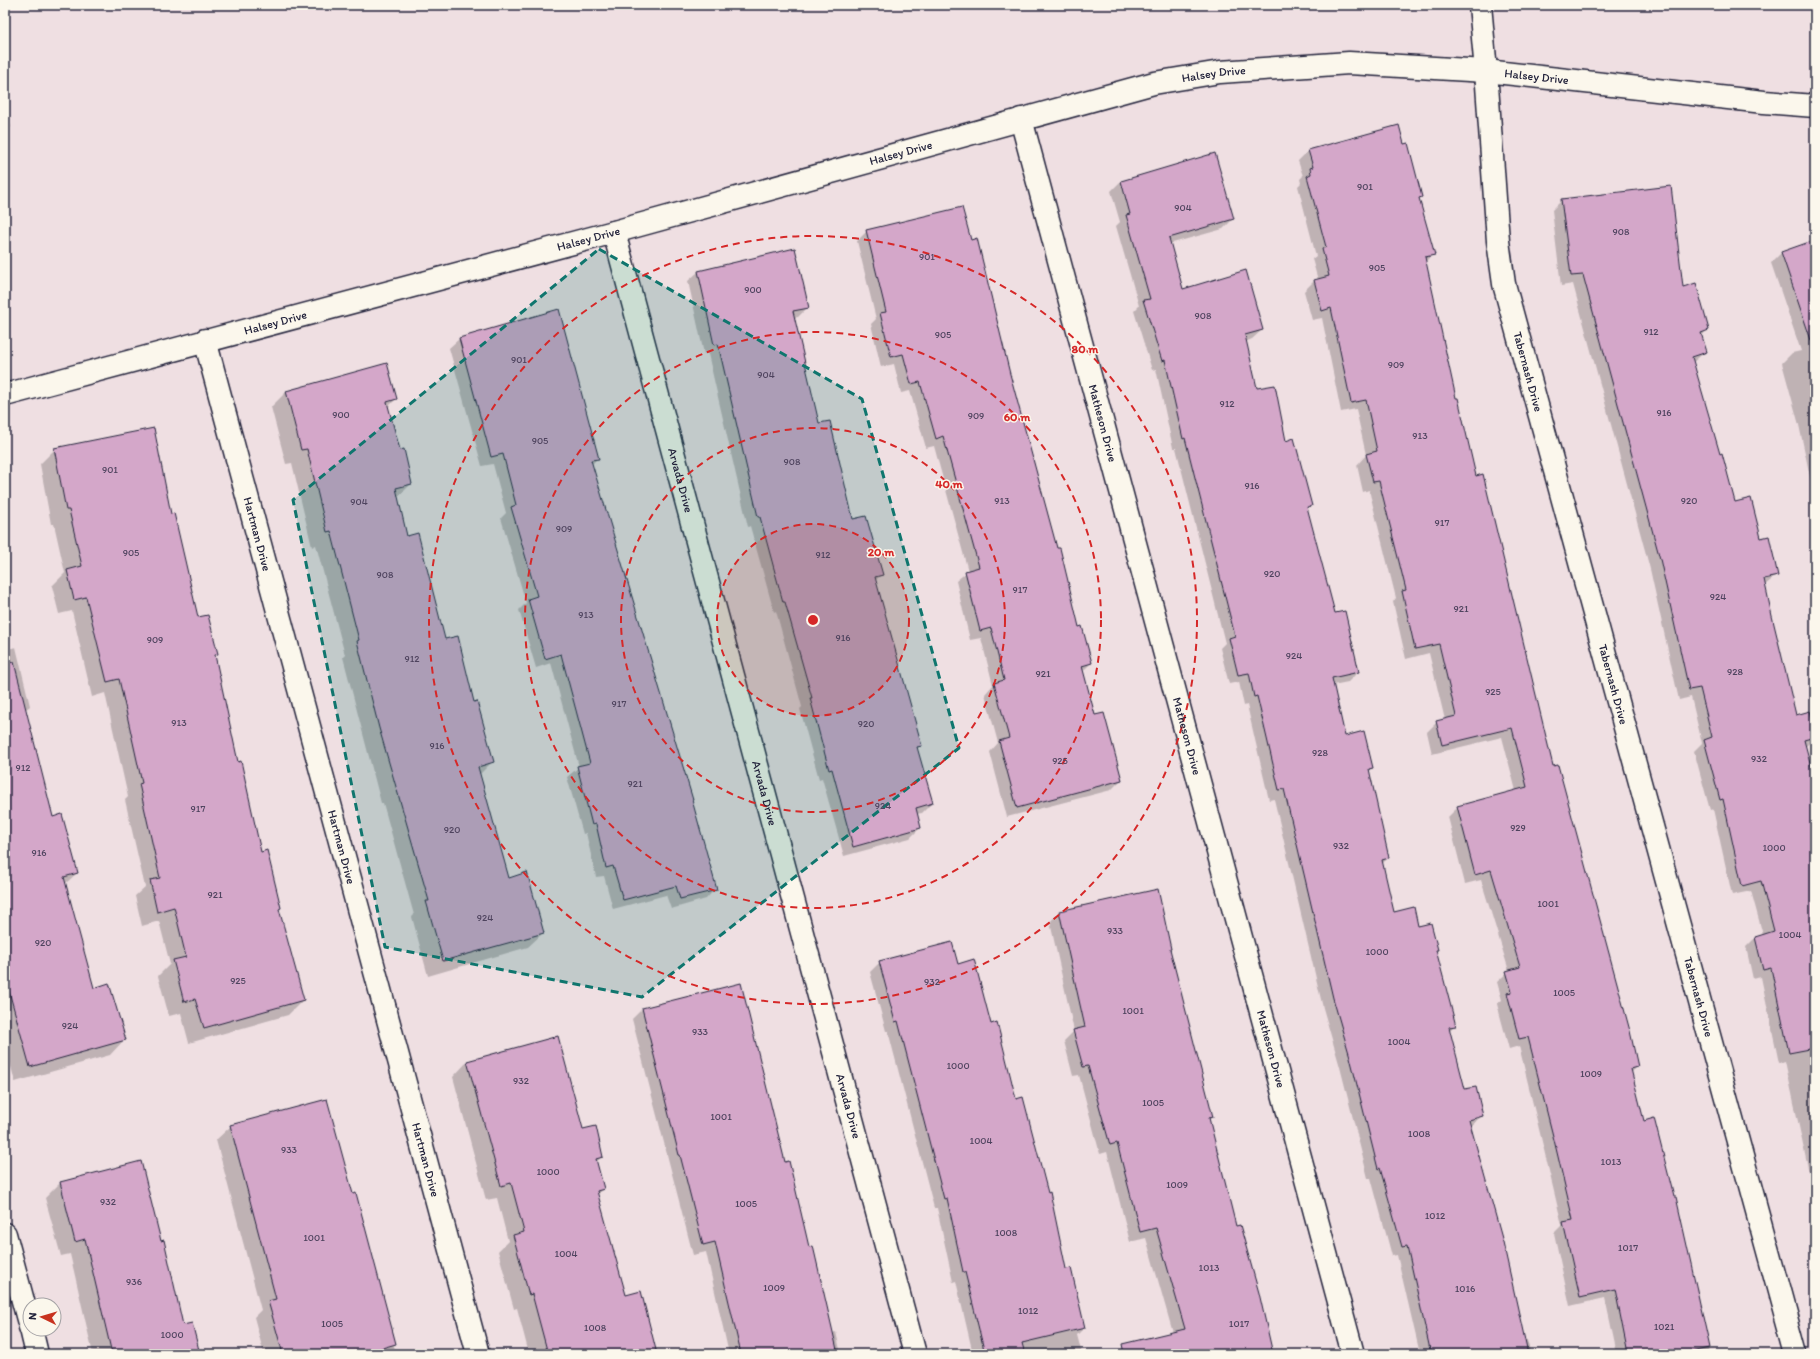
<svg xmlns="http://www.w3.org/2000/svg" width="1820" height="1359" font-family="Itim,sans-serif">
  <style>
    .shadow { fill: #0003 }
    .building { fill: #d4a7c9; stroke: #22223b }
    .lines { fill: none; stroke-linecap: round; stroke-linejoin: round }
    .minor-casing { stroke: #22223b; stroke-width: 25 }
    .minor { stroke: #fbf7ec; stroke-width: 22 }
    .marked { fill: #0f766e; fill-opacity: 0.2; stroke: #0f766e; stroke-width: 3; stroke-dasharray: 8 5; stroke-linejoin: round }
    .ring { fill: none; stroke: #d62828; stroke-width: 2; stroke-dasharray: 7 5 }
    .labels { text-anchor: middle; stroke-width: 3; stroke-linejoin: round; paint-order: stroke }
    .number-label { font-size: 10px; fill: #4e435e }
    .street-label { font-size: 12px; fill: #22223b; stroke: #fbf7ec }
    .centre { fill: #d62828; stroke: #fbf7ec; stroke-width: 2 }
    .ring-label { font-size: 12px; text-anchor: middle; font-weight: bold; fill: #d62828; stroke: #fbf7ec; stroke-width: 3; stroke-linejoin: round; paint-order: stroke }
  </style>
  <rect width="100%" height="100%" fill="#efdfe2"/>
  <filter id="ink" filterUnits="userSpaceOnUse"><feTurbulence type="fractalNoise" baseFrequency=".025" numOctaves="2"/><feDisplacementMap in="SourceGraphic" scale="8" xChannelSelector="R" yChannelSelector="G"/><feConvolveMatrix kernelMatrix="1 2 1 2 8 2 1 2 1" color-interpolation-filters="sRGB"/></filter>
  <g filter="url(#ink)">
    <!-- shadow -->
    <g class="shadow">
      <path d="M1753,5H1815L1753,6Z"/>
      <path d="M5,106L11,127L5,133Z"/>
      <path d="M1308,151L1421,197L1419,200L1433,254L1425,262L1455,399L1553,767L1637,1067L1631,1073L1643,1122L1695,1289L1697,1288L1710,1354H1617L1605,1298L1570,1306L1554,1233L1562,1225L1545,1154L1519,1046L1509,1049L1497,1004L1502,1000L1497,982L1509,971L1481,880L1465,884L1448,817L1458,807L1516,791L1502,737L1432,754L1427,732L1437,722L1445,720L1429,653L1406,659L1393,602L1396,598L1369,490L1363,492L1357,465L1366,455L1356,409L1341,412L1322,318L1312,320L1304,291L1314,281L1318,280L1312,259L1316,256L1298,186L1301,183L1300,179L1303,176L1298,161Z"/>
      <path d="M1121,181L1233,219L1223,229L1169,244L1183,290L1262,330L1252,339L1245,342L1256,390L1286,442L1310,505L1307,509L1334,614L1358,672L1348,682L1333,685L1345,737L1372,767L1368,771L1388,858L1382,864L1393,913L1417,927L1437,949L1435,951L1455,1025L1449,1031L1464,1090L1482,1116L1470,1126L1524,1340H1527L1531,1354H1420L1397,1255L1392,1256L1371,1178H1368L1340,1067L1323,1008L1274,799L1269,800L1247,705L1244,706L1239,682L1229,684L1220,648L1225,643L1176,448H1173L1156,369L1152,370L1134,311L1139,306L1116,226L1120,222L1111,191Z"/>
      <path d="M1562,200L1682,288L1707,330L1701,337L1705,352L1692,363L1734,504L1760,539L1777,575L1764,586L1796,716L1815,732V738L1805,747L1815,785V1201L1785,1061L1779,1063L1761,977L1753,979L1746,947L1755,938L1763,935L1751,891L1732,895L1713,809L1710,810L1694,751L1702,743L1691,697L1679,700L1650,569L1573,284L1561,286L1552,210Z"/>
      <path d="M867,231L1009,374L1079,628L1091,663L1082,672L1094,716L1121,780L1111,790L1007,817L990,752L998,743L985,694L993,685L981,638L970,640L956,581L968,571L934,446L926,448L910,391L901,393L894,364L881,367L871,324L876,319L857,241Z"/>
      <path d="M1815,241V500L1799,425L1782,363L1792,353L1801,351L1771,263L1781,253Z"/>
      <path d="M794,249L808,307L798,317L793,318L818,424L852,521L881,575L875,581L921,745L917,749L932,803L922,813L916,814L920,828L910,838L844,856L822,778L819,779L800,709L802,707L776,611L774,612L750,526L748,527L708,354H704L688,281L698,272Z"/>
      <path d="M558,310L598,458L592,464L715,889L706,899L671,909L666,895L613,909L604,876L596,877L586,833L583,834L567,777L579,767L551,663L536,668L519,610L526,603L501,518L506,513L493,464L482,466L449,348L459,339Z"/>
      <path d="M387,364L396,399L388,407L411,484L397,498L406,537L445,641L474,703L492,762L479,775L508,879L543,933L528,947L428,976L412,917L414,915L383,803H381L343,657L345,655L316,545L312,547L292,463L286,464L271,407L286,392Z"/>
      <path d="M55,449L170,515L197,618L216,654L214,656L238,763L261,853L303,1000L288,1015L189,1043L181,1013L169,1016L158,976L170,964L159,921L142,926L135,896L145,887L125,800L128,797L105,693L92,697L72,611L59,614L52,586L65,573L54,524H51L40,464Z"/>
      <path d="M5,639L8,649L16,647L30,706L25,710L53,818L77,873L65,884L93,989L124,1040L110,1055L15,1082L5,1044Z"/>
      <path d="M1059,912L1169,950L1211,1117L1208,1120L1236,1228L1272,1354H1152L1173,1333L1146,1238L1130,1242L1107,1152L1100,1154L1079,1075L1073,1076L1064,1041L1074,1031L1050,922Z"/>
      <path d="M880,962L957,965L991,1025L1015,1100L1084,1328L1077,1335L1082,1354H973L956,1281L953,1282L937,1208H934L888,1031H886L870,972Z"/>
      <path d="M740,984L784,1164L832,1333L836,1332L841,1354H729L706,1252L693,1255L632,1019L642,1009Z"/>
      <path d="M467,1062L583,1131L602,1156L596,1163L603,1189L597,1195L625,1296L655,1354H529L517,1308L514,1309L498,1251L508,1241L497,1198L486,1200L453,1077Z"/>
      <path d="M231,1126L352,1195L371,1253L396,1354H264L254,1317L261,1310L216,1140Z"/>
      <path d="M140,1162L183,1326L199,1354H93L70,1254L61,1256L45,1198L60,1183Z"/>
    </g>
    <!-- building -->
    <g class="building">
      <path d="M1399,125L1404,144L1408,143L1422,197L1419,198L1435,255L1425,257L1456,398H1458L1476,476L1483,474L1553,766L1558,765L1630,1031L1638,1067L1631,1069L1644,1121L1654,1118L1674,1197H1676L1710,1348L1683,1354H1628L1615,1289L1580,1297L1563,1222L1573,1220L1555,1144L1528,1037L1519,1039L1507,993L1512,992L1506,971L1520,967L1491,870L1475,875L1457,806L1527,787L1512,728L1442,745L1436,721L1456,716L1439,644L1415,649L1402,591L1406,590L1379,481L1373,482L1366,454L1377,451L1366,400L1351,403L1331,308L1322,311L1314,280L1329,276L1322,249L1326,247L1307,176L1311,174L1310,168L1313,167L1308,150Z"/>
      <path d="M1215,153L1234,219L1169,238L1183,289L1246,270L1263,330L1245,335L1257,388L1275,385L1286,441L1294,438L1312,506L1307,507L1335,613L1345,611L1359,672L1332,678L1345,736L1364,731L1373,768L1369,769L1389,858L1382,860L1394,912L1414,907L1418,926L1431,923L1438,950H1436L1456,1026L1449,1027L1465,1089L1476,1087L1483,1116L1469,1120L1503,1242L1528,1354H1431L1407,1246L1402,1247L1380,1168L1378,1169L1350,1057L1333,998L1284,789L1279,790L1257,696L1254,697L1249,673L1238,675L1229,638L1235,636L1185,438L1183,439L1165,360L1162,361L1143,300L1150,299L1126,215L1130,214L1121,181Z"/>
      <path d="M1671,186L1683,287L1696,283L1709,330L1701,333L1707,352L1692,357L1720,454L1722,453L1735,502L1751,498L1761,538L1769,536L1778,576L1764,579L1772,616L1796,715L1810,711L1815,728V737L1804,740L1815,781V1048L1789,1053L1771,968L1763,970L1755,937L1774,931L1761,881L1742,886L1723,799L1720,800L1704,740L1712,737L1700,688L1689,690L1660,559L1583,275L1571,276L1561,199Z"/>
      <path d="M962,207L971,240L977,238L1010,374L1057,548H1060L1079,627L1082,626L1092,663L1082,666L1095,715L1104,713L1122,780L1017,808L999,741L1009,738L994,683L1004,680L991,628L980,631L965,571L979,567L943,436L936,439L920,382L911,384L903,354L891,357L880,313L886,312L866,230Z"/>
      <path d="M1815,240V339L1811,340L1781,252Z"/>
      <path d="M795,248L809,308L793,311L819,423L830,421L853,519L866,516L883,575L875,577L922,746L917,747L933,803L916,808L921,828L853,847L832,769L829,770L810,698H812L785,602H783L760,517H758L718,344L714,345L698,271Z"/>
      <path d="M559,309L599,459L591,460L693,800H692L717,890L680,899L676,886L623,900L613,866L606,868L596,824L592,825L577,766L590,763L561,654L545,659L528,599L537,596L511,507L516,505L503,454L491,457L459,338Z"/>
      <path d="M387,363L397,399L387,402L400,450L404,449L412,484L396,488L407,536L418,533L445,639L458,636L474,702L477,701L494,762L478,767L509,878L527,872L544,933L443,961L426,901H429L379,728L357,641L359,640L331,531L327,532L307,449L301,450L286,391Z"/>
      <path d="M154,428L171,514L174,513L198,617L208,615L218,654L215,655L238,762L241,761L261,852L267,850L281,908L279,909L304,1000L204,1028L195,999L184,1002L173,960L186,957L174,907L157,912L150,880L160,878L139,784L142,783L119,679L107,682L86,597L74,600L67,570L82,566L69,510H66L54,448Z"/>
      <path d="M14,662L53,817L62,814L78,873L64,877L94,988L109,983L126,1040L30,1067L5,977V663Z"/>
      <path d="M1158,889L1171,949H1170L1213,1117L1209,1118L1236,1226L1240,1225L1259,1293L1273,1354H1124L1122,1344L1185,1329L1156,1228L1140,1232L1117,1143L1110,1145L1088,1066L1083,1067L1073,1030L1085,1027L1059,911Z"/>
      <path d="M952,942L958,964L974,959L991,1024L997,1022L1016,1099L1023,1097L1048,1193L1050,1192L1066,1269L1071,1268L1085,1328L1022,1343L1025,1354H985L965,1272H963L947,1198L944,1199L898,1021L895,1022L879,961Z"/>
      <path d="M741,983L785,1162L789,1161L809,1247L813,1246L838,1354H741L715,1242L703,1245L680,1155H679L642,1008Z"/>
      <path d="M558,1036L583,1129L596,1126L603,1157L596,1159L604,1189L597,1191L626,1295L641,1291L657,1354H548L532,1294L529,1295L513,1235L524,1232L511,1183L501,1186L467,1061Z"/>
      <path d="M327,1099L353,1194L356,1193L396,1344L361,1354H283L268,1301L276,1299L230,1125Z"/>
      <path d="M141,1161L161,1241L164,1240L183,1325L192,1323L200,1354H112L85,1239L75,1242L60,1182Z"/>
    </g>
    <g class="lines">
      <defs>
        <g id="minor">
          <path id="s1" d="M1480,5L1486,71L1498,241L1504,284L1796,1354"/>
          <path id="s2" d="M1021,119L1353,1354"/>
          <path id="s3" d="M614,232L915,1354"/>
          <path id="s4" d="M205,340L478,1354"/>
          <path id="s5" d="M5,395L614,232L1154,83L1220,72L1349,63L1486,71L1764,102L1815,106"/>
          <path d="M5,1234L30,1327"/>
          <path d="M31,1329L37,1354"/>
        </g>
      </defs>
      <!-- minor casing -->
      <use href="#minor" class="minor-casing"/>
      <!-- minor -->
      <use href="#minor" class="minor"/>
    </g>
  </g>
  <!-- marked area -->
  <path class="marked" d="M599,249L862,399L959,748L642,997L385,947L293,500Z"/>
  <!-- distance rings -->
  <circle cx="813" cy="620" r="96" fill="#d62828" fill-opacity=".12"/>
  <g class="ring">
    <circle cx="813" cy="620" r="96"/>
    <circle cx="813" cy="620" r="192"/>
    <circle cx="813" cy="620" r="288"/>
    <circle cx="813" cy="620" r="384"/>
  </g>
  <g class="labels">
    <!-- number labels -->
    <g class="number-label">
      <text x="1365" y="190">901</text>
      <text x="1183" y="211">904</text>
      <text x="1621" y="235">908</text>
      <text x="927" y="260">901</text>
      <text x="1377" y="271">905</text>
      <text x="753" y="293">900</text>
      <text x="1203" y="319">908</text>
      <text x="1651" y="335">912</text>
      <text x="943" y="338">905</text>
      <text x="519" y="363">901</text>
      <text x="1396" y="368">909</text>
      <text x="766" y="378">904</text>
      <text x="1227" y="407">912</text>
      <text x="1664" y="416">916</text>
      <text x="341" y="418">900</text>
      <text x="976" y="419">909</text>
      <text x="1420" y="439">913</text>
      <text x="540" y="444">905</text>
      <text x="792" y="465">908</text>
      <text x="110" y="473">901</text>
      <text x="1252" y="489">916</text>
      <text x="1002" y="504">913</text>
      <text x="1689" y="504">920</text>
      <text x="359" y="505">904</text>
      <text x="1442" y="526">917</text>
      <text x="564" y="532">909</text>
      <text x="131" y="556">905</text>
      <text x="823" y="558">912</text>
      <text x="1272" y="577">920</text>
      <text x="385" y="578">908</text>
      <text x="1020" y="593">917</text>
      <text x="1718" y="600">924</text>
      <text x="1461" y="612">921</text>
      <text x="586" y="618">913</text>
      <text x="843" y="641">916</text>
      <text x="155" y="643">909</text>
      <text x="1294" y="659">924</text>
      <text x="412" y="662">912</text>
      <text x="1735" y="675">928</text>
      <text x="1043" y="677">921</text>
      <text x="1493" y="695">925</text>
      <text x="619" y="707">917</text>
      <text x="179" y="726">913</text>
      <text x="866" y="727">920</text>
      <text x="437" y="749">916</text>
      <text x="1320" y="756">928</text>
      <text x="1759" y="762">932</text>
      <text x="1060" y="764">925</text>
      <text x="23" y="771">912</text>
      <text x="635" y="787">921</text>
      <text x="883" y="809">924</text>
      <text x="198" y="812">917</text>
      <text x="1518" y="831">929</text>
      <text x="452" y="833">920</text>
      <text x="1341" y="849">932</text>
      <text x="1774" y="851">1000</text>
      <text x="39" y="856">916</text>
      <text x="215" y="898">921</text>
      <text x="1548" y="907">1001</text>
      <text x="485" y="921">924</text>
      <text x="1115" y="934">933</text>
      <text x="1790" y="938">1004</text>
      <text x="43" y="946">920</text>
      <text x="1377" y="955">1000</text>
      <text x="238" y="984">925</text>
      <text x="932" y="985">932</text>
      <text x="1564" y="996">1005</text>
      <text x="1133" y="1014">1001</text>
      <text x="70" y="1029">924</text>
      <text x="700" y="1035">933</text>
      <text x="1399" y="1045">1004</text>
      <text x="958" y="1069">1000</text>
      <text x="1591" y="1077">1009</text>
      <text x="521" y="1084">932</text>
      <text x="1153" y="1106">1005</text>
      <text x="721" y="1120">1001</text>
      <text x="1419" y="1137">1008</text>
      <text x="981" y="1144">1004</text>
      <text x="289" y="1153">933</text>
      <text x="1611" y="1165">1013</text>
      <text x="548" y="1175">1000</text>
      <text x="1177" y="1188">1009</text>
      <text x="108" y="1205">932</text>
      <text x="746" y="1207">1005</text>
      <text x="1435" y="1219">1012</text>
      <text x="1006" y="1236">1008</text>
      <text x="314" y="1241">1001</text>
      <text x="1628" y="1251">1017</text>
      <text x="566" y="1257">1004</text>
      <text x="1209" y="1271">1013</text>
      <text x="134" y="1285">936</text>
      <text x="774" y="1291">1009</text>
      <text x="1465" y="1292">1016</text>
      <text x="1028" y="1314">1012</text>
      <text x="332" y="1327">1005</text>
      <text x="1239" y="1327">1017</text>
      <text x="1664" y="1330">1021</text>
      <text x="595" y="1331">1008</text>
      <text x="172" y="1338">1000</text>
    </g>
    <!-- street labels -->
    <g class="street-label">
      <text dy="4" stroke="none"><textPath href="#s5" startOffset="1251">Halsey Drive</textPath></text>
      <text dy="4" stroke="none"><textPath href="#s5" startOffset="1575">Halsey Drive</textPath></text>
      <text dy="4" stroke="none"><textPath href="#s5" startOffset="928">Halsey Drive</textPath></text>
      <text dy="4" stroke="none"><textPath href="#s5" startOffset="604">Halsey Drive</textPath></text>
      <text dy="4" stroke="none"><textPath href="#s5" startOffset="280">Halsey Drive</textPath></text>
      <text dy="4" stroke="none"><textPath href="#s1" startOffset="371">Tabernash Drive</textPath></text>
      <text dy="4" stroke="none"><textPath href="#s2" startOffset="315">Matheson Drive</textPath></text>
      <text dy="4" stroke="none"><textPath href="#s3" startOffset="257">Arvada Drive</textPath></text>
      <text dy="4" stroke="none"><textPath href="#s4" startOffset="201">Hartman Drive</textPath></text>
      <text dy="4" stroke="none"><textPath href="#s1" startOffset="695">Tabernash Drive</textPath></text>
      <text dy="4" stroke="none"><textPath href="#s2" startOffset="639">Matheson Drive</textPath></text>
      <text dy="4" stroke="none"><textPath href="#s3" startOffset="581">Arvada Drive</textPath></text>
      <text dy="4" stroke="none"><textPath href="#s4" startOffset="525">Hartman Drive</textPath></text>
      <text dy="4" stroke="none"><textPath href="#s1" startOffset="1019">Tabernash Drive</textPath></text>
      <text dy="4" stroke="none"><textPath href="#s2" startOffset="963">Matheson Drive</textPath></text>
      <text dy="4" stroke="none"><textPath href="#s3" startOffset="905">Arvada Drive</textPath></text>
      <text dy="4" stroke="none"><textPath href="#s4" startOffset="849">Hartman Drive</textPath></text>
    </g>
  </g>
  <circle cx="813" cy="620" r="6" class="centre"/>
  <g class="ring-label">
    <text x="1085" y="353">80 m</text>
    <text x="1017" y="421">60 m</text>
    <text x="949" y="488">40 m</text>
    <text x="881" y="556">20 m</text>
  </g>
  <!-- margin -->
  <rect width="1820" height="1359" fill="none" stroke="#fbf7ec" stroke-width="20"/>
  <rect x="10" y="10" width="1800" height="1339" fill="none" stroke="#22223b" stroke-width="1.5" filter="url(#ink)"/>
  <!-- north arrow -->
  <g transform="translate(42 1317) rotate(275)"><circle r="19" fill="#fbf7ec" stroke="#a4a2a5"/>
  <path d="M0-3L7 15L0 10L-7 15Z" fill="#c8321e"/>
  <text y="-6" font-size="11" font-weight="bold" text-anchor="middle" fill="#22223b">N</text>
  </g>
</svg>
